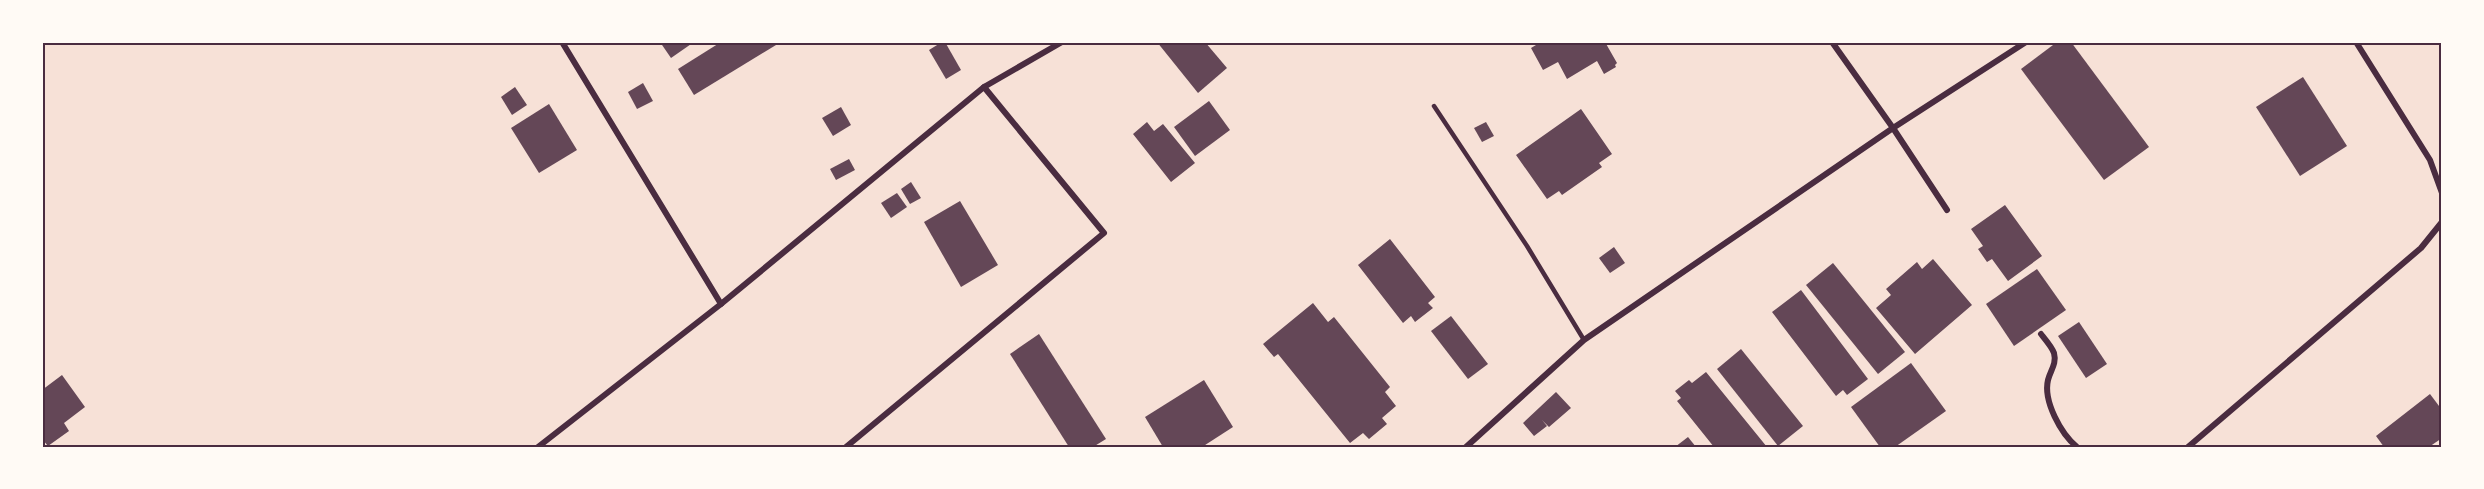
<svg xmlns="http://www.w3.org/2000/svg" width="2484" height="489" font-family="'PT Sans Narrow',sans-serif">
  <style>
    .building { fill: #644757 }
    .lines { fill: none; stroke-linecap: round; stroke-linejoin: round }
    .service { stroke: #4a2c40; stroke-width: 4.5 }
    .minor { stroke: #4a2c40; stroke-width: 6 }
    .neatline { fill: none; stroke: #4a2c40; stroke-width: 2 }
  </style>
  <rect width="100%" height="100%" fill="#f7e1d7"/>
  <!-- building -->
  <g class="building">
    <path d="M660,42H694L671,58Z"/>
    <path d="M721,42H781L694,95L678,69Z"/>
    <path d="M942,42H945L961,70L946,79L929,50Z"/>
    <path d="M1157,42H1205L1227,68L1198,93Z"/>
    <path d="M1541,42H1605L1617,63L1615,65L1616,67L1604,74L1597,61L1567,79L1558,62L1543,70L1531,48Z"/>
    <path d="M2057,42H2071L2149,147L2104,180L2021,69Z"/>
    <path d="M2303,77L2347,146L2300,176L2256,107Z"/>
    <path d="M643,83L653,101L637,109L628,92Z"/>
    <path d="M515,87L527,105L512,115L501,97Z"/>
    <path d="M1209,101L1230,130L1195,156L1174,127Z"/>
    <path d="M549,104L577,150L539,173L511,128Z"/>
    <path d="M841,107L851,125L833,136L822,118Z"/>
    <path d="M1581,109L1612,154L1599,163L1602,167L1562,195L1559,191L1547,199L1516,155Z"/>
    <path d="M1147,122L1154,131L1163,124L1195,163L1171,182L1133,134Z"/>
    <path d="M1486,122L1494,136L1482,142L1474,128Z"/>
    <path d="M849,159L855,170L836,180L830,169Z"/>
    <path d="M911,182L921,198L910,204L901,189Z"/>
    <path d="M897,193L907,207L891,218L881,203Z"/>
    <path d="M960,201L998,265L961,287L924,222Z"/>
    <path d="M2005,205L2042,256L2008,281L1992,259L1987,262L1978,249L1983,246L1971,229Z"/>
    <path d="M1390,239L1435,297L1428,303L1433,308L1415,322L1411,316L1403,323L1358,265Z"/>
    <path d="M1614,247L1625,263L1610,273L1599,258Z"/>
    <path d="M1933,259L1972,305L1915,354L1876,308L1891,295L1886,289L1917,262L1922,269Z"/>
    <path d="M1833,263L1905,352L1878,374L1806,285Z"/>
    <path d="M2037,269L2066,310L2014,346L1986,304Z"/>
    <path d="M1801,290L1868,379L1847,395L1843,390L1836,396L1772,312Z"/>
    <path d="M1313,303L1328,322L1334,317L1390,387L1385,392L1396,406L1382,418L1387,424L1369,439L1363,433L1350,443L1278,354L1274,357L1263,344Z"/>
    <path d="M1451,316L1488,364L1468,379L1431,331Z"/>
    <path d="M2079,322L2107,364L2086,378L2058,336Z"/>
    <path d="M1039,334L1106,439L1093,447H1069L1010,354Z"/>
    <path d="M1741,349L1803,426L1778,446L1717,369Z"/>
    <path d="M1911,363L1946,411L1895,447H1880L1851,407Z"/>
    <path d="M1706,372L1767,447H1714L1677,401L1681,398L1675,391L1689,380L1692,383Z"/>
    <path d="M62,375L85,407L64,423L69,431L48,446L42,439V390Z"/>
    <path d="M1204,380L1233,427L1202,447H1163L1145,417Z"/>
    <path d="M1556,392L1571,408L1549,427L1542,420L1547,426L1534,436L1523,423Z"/>
    <path d="M2430,394L2442,410V438L2429,447H2384L2376,436Z"/>
    <path d="M1688,437L1696,447H1675Z"/>
  </g>
  <g class="lines">
    <!-- service -->
    <path class="service" d="M1434,106L1527,246L1584,340"/>
    <!-- minor -->
    <g class="minor">
      <path d="M1832,42L1893,128L1947,210"/>
      <path d="M2356,42L2430,160L2442,193"/>
      <path d="M721,304L984,87L1062,42"/>
      <path d="M2041,334C2045,339 2052,347 2054,353C2057,364 2050,371 2048,380C2043,401 2061,434 2077,447"/>
      <path d="M538,447L721,304L562,42"/>
      <path d="M846,447L1104,233L984,87"/>
      <path d="M1466,447L1584,340L1893,128L2026,42"/>
      <path d="M2188,447L2421,248L2442,222"/>
    </g>
  </g>
  <!-- border -->
  <rect width="2484" height="489" fill="none" stroke="#fffaf5" stroke-width="87"/>
  <rect x="44" y="44" width="2396" height="402" class="neatline"/>
</svg>
